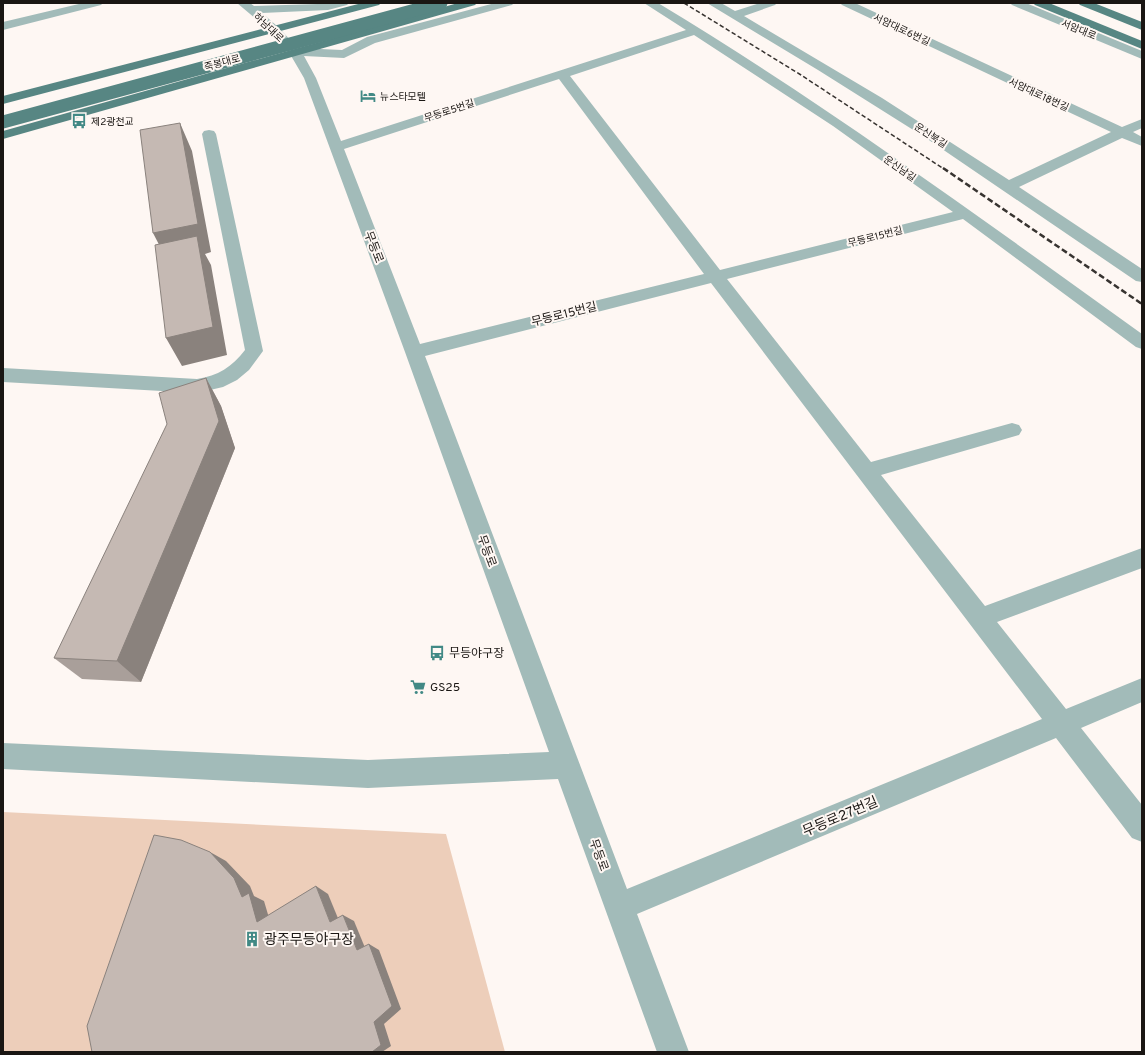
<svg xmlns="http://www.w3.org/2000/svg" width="1145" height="1055" font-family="Overpass,'Noto Sans KR',sans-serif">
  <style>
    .green { fill: #edceba }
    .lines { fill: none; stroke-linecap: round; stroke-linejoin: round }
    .minor { fill: #a2bbb9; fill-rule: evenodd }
    .major { fill: #578683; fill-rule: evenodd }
    .rail-far1 { stroke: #373330; stroke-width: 1.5; stroke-dasharray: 4.5 2.5; stroke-linecap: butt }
    .rail { stroke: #373330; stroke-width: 2.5; stroke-dasharray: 6 3; stroke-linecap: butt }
    .major-bridge { stroke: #578683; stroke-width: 13 }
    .wall { fill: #a99f9a }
    .shaded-wall { fill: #8a827d }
    .building { fill: #c5b9b3; stroke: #8a827d }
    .labels { text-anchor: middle; stroke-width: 4; stroke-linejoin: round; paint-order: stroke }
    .far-street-label { font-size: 10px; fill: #1a1613; stroke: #fef7f3 }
    .far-poi-label { font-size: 10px; fill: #1a1613; stroke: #fef7f3; text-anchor: start }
    .street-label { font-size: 12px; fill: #1a1613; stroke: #fef7f3 }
    .poi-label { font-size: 12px; fill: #1a1613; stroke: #fef7f3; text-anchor: start }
    .near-street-label { font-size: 14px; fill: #1a1613; stroke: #fef7f3 }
    .near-poi-label { font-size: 14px; fill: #1a1613; stroke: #fef7f3; text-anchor: start }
  </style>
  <rect width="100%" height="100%" fill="#fef7f3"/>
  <!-- green -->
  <path class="green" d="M3,812L446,834L505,1052H3Z"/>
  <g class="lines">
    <!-- minor -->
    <g class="minor">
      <path d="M83,3H103L101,5L3,30V22Z"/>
      <path d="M237,3H250L254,6L349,3L347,5L328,10L262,13L277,26L298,48L342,50L367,37L495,3H514L512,5L375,43L344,58L304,56L316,78L341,141L686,30L644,3H658C826,104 983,220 1142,334V349L1136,347L963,219L727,279L871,462L1012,423L1019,425L1022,430L1019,435L881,475L985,606L1142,548V568L997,622L1066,709L1142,678V702L1081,728L1142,805V842L1132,838L1056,738L637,914L689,1052H657L558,779L368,788L3,769V743L368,760L549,752L405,352L304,78L290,54L269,30ZM694,35L833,126L953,212L720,270L570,76ZM559,79L704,274L420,344L344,149ZM711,283L1042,719L627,889L425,356Z"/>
      <path d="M707,3H721L735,11L760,3H777L775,5L744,16L882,98L1009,180L1111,132L842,5L840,3H855L1122,127L1142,119V128L1133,132L1142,137V146L1122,138L1019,187L1142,269V282L1136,281L926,138L818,70Z"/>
      <path d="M1010,3H1026L1142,51V59L1012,5Z"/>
      <path d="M209,130L214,131L216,134L263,351L249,370L237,380L223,387L197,393L3,382V368L197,379C218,376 232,367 245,350L202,134L204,131Z"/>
    </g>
    <!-- major -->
    <g class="major">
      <path d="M362,3H381L379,5L3,104V96Z"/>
      <path d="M458,3H477L475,5L3,139V131Z"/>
      <path d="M1033,3H1049L1142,41V49L1035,5Z"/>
      <path d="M1078,3H1094L1142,22V30L1080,5Z"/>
    </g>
    <!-- rail-far1 -->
    <path class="rail-far1" d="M684,3L801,75L944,169"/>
    <!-- rail -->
    <path class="rail" d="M943,168L1142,304"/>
    <!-- major-bridge -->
    <path class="major-bridge" d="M3,122L441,3"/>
  </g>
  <!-- wall -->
  <path class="wall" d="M206,378L221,406L235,448L141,682L82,679L54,658Z"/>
  <!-- shaded-wall -->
  <g class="shaded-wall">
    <path d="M180,123L192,151L211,252L205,254L211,265L227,355L182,366L166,338L168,262L153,233Z"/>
    <path d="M206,378L221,406L235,448L141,682L117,661Z"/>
    <path d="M210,852L226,861L250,886L254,896L264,901L272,928L257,922L242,897Z"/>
    <path d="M316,886L328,894L342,928L330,922Z"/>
    <path d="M343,915L354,921L368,955L357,950Z"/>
    <path d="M369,944L379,950L401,1009L384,1024L391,1046L382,1052H372L374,1022Z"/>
  </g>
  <!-- building -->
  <g class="building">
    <path d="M180,123L198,224L153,233L140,130Z"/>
    <path d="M197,236L213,327L166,338L155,245Z"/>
    <path d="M206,378L219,421L117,661L54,658L167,424L159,393Z"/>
    <path d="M154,835L181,840L210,852L234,878L242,897L249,893L257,922L316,886L330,922L343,915L357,950L369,944L392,1006L374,1022L381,1045L372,1052H92L87,1026Z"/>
  </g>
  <!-- icons -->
  <defs>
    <symbol id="hotel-bare" viewBox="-9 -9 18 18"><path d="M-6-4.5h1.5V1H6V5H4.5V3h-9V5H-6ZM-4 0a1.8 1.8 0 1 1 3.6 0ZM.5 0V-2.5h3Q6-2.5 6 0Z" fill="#418985" stroke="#fef7f3" stroke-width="2.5" paint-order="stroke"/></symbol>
    <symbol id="bus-bare" viewBox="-9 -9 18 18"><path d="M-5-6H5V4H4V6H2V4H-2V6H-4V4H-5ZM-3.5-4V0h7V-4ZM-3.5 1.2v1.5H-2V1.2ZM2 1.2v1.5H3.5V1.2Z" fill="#418985" stroke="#fef7f3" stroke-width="2.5" paint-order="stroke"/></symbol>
    <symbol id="supermarket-bare" viewBox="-9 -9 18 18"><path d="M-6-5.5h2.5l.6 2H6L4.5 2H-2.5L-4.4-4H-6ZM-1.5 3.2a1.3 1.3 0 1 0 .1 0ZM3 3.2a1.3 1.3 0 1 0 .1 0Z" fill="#418985" stroke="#fef7f3" stroke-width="2.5" paint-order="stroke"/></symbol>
    <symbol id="building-bare" viewBox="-9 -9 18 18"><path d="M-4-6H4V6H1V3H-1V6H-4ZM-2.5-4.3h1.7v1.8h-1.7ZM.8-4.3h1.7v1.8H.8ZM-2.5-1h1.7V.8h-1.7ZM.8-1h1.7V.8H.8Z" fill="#418985" stroke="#fef7f3" stroke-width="2.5" paint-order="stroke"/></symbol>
  </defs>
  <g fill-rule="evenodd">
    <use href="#hotel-bare" x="357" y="85" width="22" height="22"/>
    <use href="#bus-bare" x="68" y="110" width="22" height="22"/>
    <use href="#bus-bare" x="426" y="642" width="22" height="22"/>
    <use href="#supermarket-bare" x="407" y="676" width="22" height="22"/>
    <use href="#building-bare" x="241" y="928" width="22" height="22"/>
  </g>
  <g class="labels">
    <!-- far-street labels -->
    <g class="far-street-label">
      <text transform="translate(269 27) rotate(43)" y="4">하남대로</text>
      <text transform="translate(902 29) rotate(25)" y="4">서암대로6번길</text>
      <text transform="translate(1079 29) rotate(22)" y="4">서암대로</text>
      <text transform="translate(222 62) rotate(-15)" y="4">죽봉대로</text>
      <text transform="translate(1039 94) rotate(25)" y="4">서암대로18번길</text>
      <text transform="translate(449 110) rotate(-18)" y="4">무등로5번길</text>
      <text transform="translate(931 135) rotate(33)" y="4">운신북길</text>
      <text transform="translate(900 168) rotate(35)" y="4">운신남길</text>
      <text transform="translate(875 236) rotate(-14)" y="4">무등로15번길</text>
    </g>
    <!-- far-poi labels -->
    <g class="far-poi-label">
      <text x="380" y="100">뉴스타모텔</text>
      <text x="91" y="125">제2광천교</text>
    </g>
    <!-- street labels -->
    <g class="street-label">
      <text transform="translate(374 247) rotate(69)" y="4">무등로</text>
      <text transform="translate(564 314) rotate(-14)" y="4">무등로15번길</text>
      <text transform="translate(487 551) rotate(70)" y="4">무등로</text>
      <text transform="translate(599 855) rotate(70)" y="4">무등로</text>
    </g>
    <!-- poi labels -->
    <g class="poi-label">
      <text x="449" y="657">무등야구장</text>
      <text x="430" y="691">GS25</text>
    </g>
    <!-- near-street labels -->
    <g class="near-street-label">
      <text transform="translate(840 816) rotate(-23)" y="5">무등로27번길</text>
    </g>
    <!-- near-poi labels -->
    <g class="near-poi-label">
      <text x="264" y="944">광주무등야구장</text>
    </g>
  </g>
  <!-- border -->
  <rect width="1145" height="1055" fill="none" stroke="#1a1613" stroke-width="8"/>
</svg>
